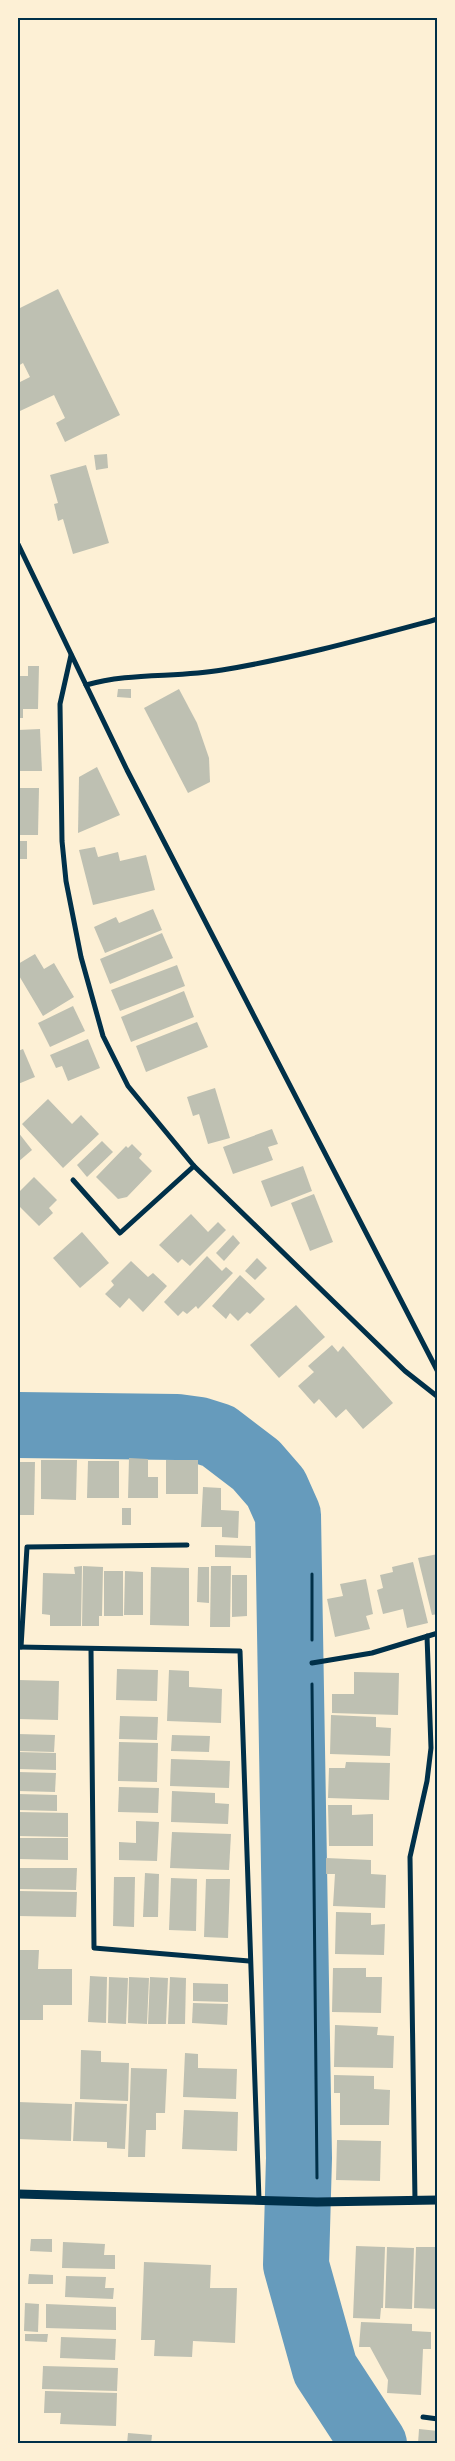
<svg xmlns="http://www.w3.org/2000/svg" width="455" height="2461" font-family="'Alegreya Sans',sans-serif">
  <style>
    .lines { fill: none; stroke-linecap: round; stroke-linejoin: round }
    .river { stroke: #669bbc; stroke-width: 66 }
    .building { fill: #bec0b2 }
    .path { stroke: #003049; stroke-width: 3 }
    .minor { stroke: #003049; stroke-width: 5 }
    .tertiary { stroke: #003049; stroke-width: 9 }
    .neatline { fill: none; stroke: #003049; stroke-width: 2 }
  </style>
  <rect width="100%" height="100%" fill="#fdf0d5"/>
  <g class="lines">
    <!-- river -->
    <path class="river" d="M18,1425L177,1427L199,1430L218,1436L256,1465L276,1488L288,1515L299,2158L296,2265L325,2369L374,2444"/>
  </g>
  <!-- building -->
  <g class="building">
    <path d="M58,289L120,415L65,442L56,423L65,418L54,395L20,411L18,406V383L30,377L23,363L18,366V309Z"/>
    <path d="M107,454L108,468L96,470L94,455Z"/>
    <path d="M86,465L109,543L73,554L63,519L58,521L54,504L58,503L50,475Z"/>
    <path d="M28,666H39L38,709H23V718H18V676H28Z"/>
    <path d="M118,689H131V698L117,697Z"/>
    <path d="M179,689L197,723L209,758L210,782L188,793L144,708Z"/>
    <path d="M40,729L42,771H18V730Z"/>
    <path d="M97,767L120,815L78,833L79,777Z"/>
    <path d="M18,788H39L38,835H18Z"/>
    <rect x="18" y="841" width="9" height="18"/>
    <path d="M95,847L98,857L118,852L120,861L146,855L155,890L93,905L79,850Z"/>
    <path d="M153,909L162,930L105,953L94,927L116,917L119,923Z"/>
    <path d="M162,933L173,958L110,984L100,959Z"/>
    <path d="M35,954L44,969L54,963L74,997L43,1016L18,974V964Z"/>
    <path d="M177,965L185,986L120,1011L111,990Z"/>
    <path d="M184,991L194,1017L131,1042L121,1017Z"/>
    <path d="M73,1006L85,1031L50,1047L38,1023Z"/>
    <path d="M197,1022L208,1047L146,1072L136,1046Z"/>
    <path d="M88,1039L100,1068L68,1081L62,1066L56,1068L50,1055Z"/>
    <path d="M23,1049L35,1077L18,1084V1051Z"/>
    <path d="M215,1088L230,1138L208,1144L199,1114L193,1116L187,1097Z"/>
    <path d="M48,1099L72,1124L81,1115L99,1134L63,1168L22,1124Z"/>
    <path d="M272,1129L278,1144L268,1147L273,1160L233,1174L223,1147Z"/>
    <path d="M18,1132L32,1150L18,1162Z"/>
    <path d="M102,1141L113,1152L87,1177L77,1165Z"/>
    <path d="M132,1144L142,1154L139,1158L152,1171L127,1197L118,1199L96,1177L126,1146L128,1148Z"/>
    <path d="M303,1166L312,1191L271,1207L261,1181Z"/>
    <path d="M34,1177L57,1200L49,1208L53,1213L39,1226L18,1205V1193Z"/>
    <path d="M314,1194L333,1242L310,1251L291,1203Z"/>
    <path d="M191,1214L208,1232L218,1222L226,1230L190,1266L182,1259L178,1263L159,1245Z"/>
    <path d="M82,1232L109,1263L80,1288L53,1258Z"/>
    <path d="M233,1235L240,1243L224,1261L216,1253Z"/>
    <path d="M207,1256L222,1271L226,1267L233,1273L198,1309L196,1306L187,1314L183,1311L178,1316L164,1302Z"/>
    <path d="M257,1258L267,1268L255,1280L245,1271Z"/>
    <path d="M131,1261L148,1277L153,1273L167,1286L143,1312L129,1298L120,1308L105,1294L114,1285L111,1281Z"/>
    <path d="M240,1275L265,1299L250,1314L247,1312L238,1321L230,1313L226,1319L212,1306Z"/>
    <path d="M296,1305L325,1337L279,1378L250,1345Z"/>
    <path d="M332,1345L338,1352L343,1346L393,1403L363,1429L346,1409L336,1418L319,1399L314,1404L298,1386L314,1372L308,1366Z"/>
    <path d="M129,1458L148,1459V1477H158V1498H128Z"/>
    <path d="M41,1460H77L76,1500L41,1499Z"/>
    <rect x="166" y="1460" width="32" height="34"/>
    <path d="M88,1461H119V1498H87Z"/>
    <path d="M18,1462H35L34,1515H18Z"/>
    <path d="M203,1487L221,1488V1510L239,1511L238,1538L222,1537V1527H201Z"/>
    <rect x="122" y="1508" width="9" height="17"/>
    <path d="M215,1545L251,1546V1558L215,1557Z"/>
    <path d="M438,1554V1614L432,1615L418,1558Z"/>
    <path d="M413,1562L428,1623L407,1628L403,1609L383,1614L377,1590L383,1588L380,1575L393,1572L392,1567Z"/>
    <path d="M82,1566L81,1626H50V1615L42,1614L43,1573L75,1574L74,1567Z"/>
    <path d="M83,1566L103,1567L102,1616H99V1626H82Z"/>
    <path d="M211,1566H231L230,1627H210Z"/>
    <path d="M151,1567L189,1568V1626L150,1625Z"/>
    <path d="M198,1567H209V1603L197,1602Z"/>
    <rect x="104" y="1571" width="19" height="45"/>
    <path d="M125,1571L143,1572V1615H124Z"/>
    <path d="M232,1575H247V1616L232,1617Z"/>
    <path d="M366,1579L373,1614L366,1616L370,1629L335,1637L327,1599L343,1596L340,1584Z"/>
    <path d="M117,1669L158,1670L157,1701L116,1700Z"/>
    <path d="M169,1670L189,1671V1687L222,1689L221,1723L167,1721Z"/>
    <path d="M354,1672L399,1673L398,1715L332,1713V1694H354Z"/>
    <path d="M18,1680L59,1681L58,1720L18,1719Z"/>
    <path d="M331,1715L376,1717V1727L391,1728L390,1756L330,1754Z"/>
    <path d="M120,1716L158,1717L157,1740L119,1739Z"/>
    <path d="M18,1734L55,1735L54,1752L18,1751Z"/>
    <path d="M172,1735L210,1736L209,1752L171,1751Z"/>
    <path d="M119,1742L158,1743L157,1782L118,1781Z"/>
    <path d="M18,1752L56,1753V1770L18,1769Z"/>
    <path d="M171,1759L230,1761L229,1788L170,1786Z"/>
    <path d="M346,1762L390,1763L389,1800L328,1798L329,1768H345Z"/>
    <path d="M18,1772L56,1773L55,1792L18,1791Z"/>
    <path d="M119,1787L159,1788L158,1813L118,1812Z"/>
    <path d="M172,1791L215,1793V1803L229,1804L228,1824L171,1822Z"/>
    <path d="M18,1794L57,1795V1811L18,1810Z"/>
    <path d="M328,1805H352V1815L373,1814V1846H329Z"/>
    <path d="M18,1812L68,1813V1837L18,1836Z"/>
    <path d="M136,1821L159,1822L157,1861L119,1860V1842L136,1843Z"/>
    <path d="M172,1832L231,1834L229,1870L170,1868Z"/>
    <path d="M18,1838H68V1860L18,1859Z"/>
    <path d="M326,1858L371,1860V1874L386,1875L385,1908L333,1906L335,1874H326Z"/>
    <path d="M18,1868H77L76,1890L18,1889Z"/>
    <path d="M145,1873L159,1874L158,1917H143Z"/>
    <path d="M114,1877H135L134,1927L113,1926Z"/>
    <path d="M171,1878L197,1879L196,1931L169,1930Z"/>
    <path d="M206,1879H230L228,1938L204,1937Z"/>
    <path d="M18,1891L77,1892L76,1917L18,1916Z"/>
    <path d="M336,1912L371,1913V1925L385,1924L384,1955L335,1954Z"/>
    <path d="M18,1950H39L38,1969H72V2005H43V2020H18Z"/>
    <path d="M333,1968H366V1977H382L381,2013L332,2012Z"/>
    <path d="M90,1976L107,1977L106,2023L88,2022Z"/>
    <path d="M109,1977L128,1978L126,2024L108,2023Z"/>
    <path d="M129,1977L149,1978L147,2024L128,2023Z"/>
    <path d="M150,1977L168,1978L166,2024H148Z"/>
    <path d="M170,1977L186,1978L185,2024H168Z"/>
    <path d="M193,1983L228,1984V2002L193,2001Z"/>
    <path d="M193,2003L228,2004L227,2025L192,2023Z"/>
    <path d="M335,2025L378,2027L377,2035L394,2036L393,2068L334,2067Z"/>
    <path d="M81,2050L101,2051V2062L129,2063L128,2101L80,2099Z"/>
    <path d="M185,2053L198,2054V2068L237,2069L236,2099L183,2097Z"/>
    <path d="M131,2068L167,2069L165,2113H156V2130H146L145,2157H128Z"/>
    <path d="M334,2075L374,2076V2089L390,2090L389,2125H340V2093H334Z"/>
    <path d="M18,2102L72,2104L71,2141L18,2139Z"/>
    <path d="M75,2102L127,2104L125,2149L107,2148V2142L73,2141Z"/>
    <path d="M184,2110L238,2112L237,2151L182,2149Z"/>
    <path d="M337,2140L381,2141L380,2181L336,2180Z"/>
    <path d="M31,2239H52V2252L30,2251Z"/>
    <path d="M63,2242L105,2244L104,2255H115V2269L62,2268Z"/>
    <path d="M356,2246L385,2247L383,2308H381L380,2319L353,2318Z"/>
    <path d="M387,2247L414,2248L412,2309L385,2308Z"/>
    <path d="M416,2247H438V2309L414,2308Z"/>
    <path d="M144,2262L211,2265L210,2288H237L235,2343L193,2341L192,2357L154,2356L155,2340H141Z"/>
    <path d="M29,2274L53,2275V2284H28Z"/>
    <path d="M66,2276L106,2277L105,2288H114L113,2299L65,2297Z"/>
    <path d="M25,2303L39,2304L38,2332L24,2331Z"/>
    <path d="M46,2304L116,2307V2330L46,2328Z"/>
    <path d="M361,2322L412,2324V2331L431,2332V2349H423L421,2395L387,2393L388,2380L370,2347H359Z"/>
    <path d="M25,2334H48L47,2342L25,2341Z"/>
    <path d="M61,2337L116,2339L115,2360L60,2358Z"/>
    <path d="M43,2366L118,2368L117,2391L42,2389Z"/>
    <path d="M45,2391L117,2393L116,2426L60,2424L61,2413H44Z"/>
    <path d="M419,2429L438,2431V2444H418Z"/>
    <path d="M128,2433L152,2435L151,2444H127Z"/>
  </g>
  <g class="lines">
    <!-- path -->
    <g class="path">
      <path d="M312,1640V1574"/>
      <path d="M312,1684L317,2178"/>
    </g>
    <!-- minor -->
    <g class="minor">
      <path d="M18,544L127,770L438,1372"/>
      <path d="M71,655L60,704L62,841L66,881L81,957L103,1036L128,1086L194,1166L405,1371L438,1397"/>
      <path d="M86,685C130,672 177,678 222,670C295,658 367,638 438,619"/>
      <path d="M73,1180L120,1233L194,1166"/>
      <path d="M18,1647L240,1651L259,2200"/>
      <path d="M21,1647L27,1547L187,1545"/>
      <path d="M91,1649L94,1948L249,1961"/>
      <path d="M312,1663L372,1653L438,1633"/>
      <path d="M415,2201L410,1857L427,1781L431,1748L427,1636"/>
      <path d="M423,2417L438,2419"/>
    </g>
    <!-- tertiary -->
    <path class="tertiary" d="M18,2194L317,2202L438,2200"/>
  </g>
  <!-- border -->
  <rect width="455" height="2461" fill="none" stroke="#fdf0d5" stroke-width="38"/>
  <rect x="19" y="19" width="417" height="2423" class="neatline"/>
</svg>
